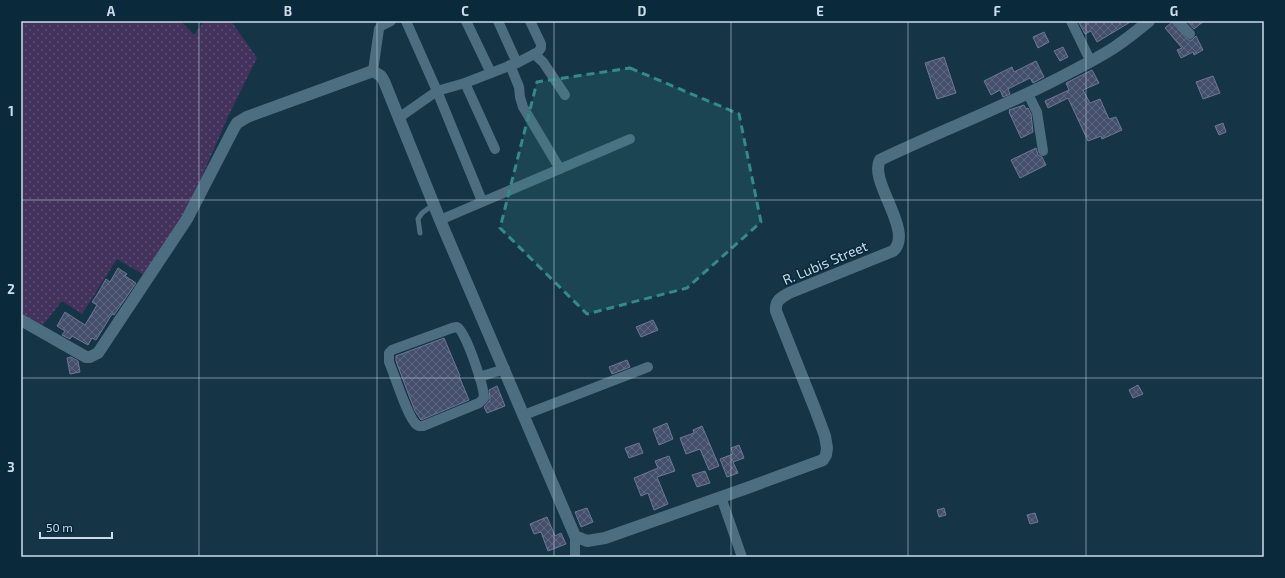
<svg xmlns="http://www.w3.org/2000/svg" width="1285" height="578" font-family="'Exo 2',sans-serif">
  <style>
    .grass { fill: url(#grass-dots) }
    .building { fill: url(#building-cross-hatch); stroke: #6c7896 }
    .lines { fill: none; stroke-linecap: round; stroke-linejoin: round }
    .service { stroke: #4d6d81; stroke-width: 5 }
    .minor { stroke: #4d6d81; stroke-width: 10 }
    .tertiary { stroke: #4d6d81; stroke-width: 12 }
    .marked { fill: #358a86; fill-opacity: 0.2; stroke: #358a86; stroke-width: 3; stroke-dasharray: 8 5; stroke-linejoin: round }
    .grid { fill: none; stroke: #cbdce8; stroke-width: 1; stroke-opacity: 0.55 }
    .labels { text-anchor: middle; stroke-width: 3.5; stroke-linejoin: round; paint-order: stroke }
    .street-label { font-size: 14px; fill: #cbdce8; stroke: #0a2a3b }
    .neatline { fill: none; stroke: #cbdce8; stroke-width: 1.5 }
    .grid-label { font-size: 13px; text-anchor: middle; font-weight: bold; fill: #cbdce8 }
  </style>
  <defs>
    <pattern id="grass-dots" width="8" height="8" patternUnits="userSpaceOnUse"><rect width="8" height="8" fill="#42325c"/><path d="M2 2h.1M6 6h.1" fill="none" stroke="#5c4f73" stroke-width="1.8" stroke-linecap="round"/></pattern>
    <pattern id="building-cross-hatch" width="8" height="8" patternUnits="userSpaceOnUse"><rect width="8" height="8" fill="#444f6b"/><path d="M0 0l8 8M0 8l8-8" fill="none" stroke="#5e6880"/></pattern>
  </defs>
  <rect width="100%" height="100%" fill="#153446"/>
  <!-- grass -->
  <path class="grass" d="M21,21H181L194,35L204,21H231L257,58L227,119L188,209L144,275L117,259L82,314L62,301L43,325L21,313Z"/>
  <!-- building -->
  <g class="building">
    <path d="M1078,21H1132L1097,42L1091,31L1085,34Z"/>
    <path d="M1187,21H1204L1194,29Z"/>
    <path d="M1172,22L1188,40H1192L1196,36L1203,50L1194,55L1193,52L1181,58L1177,50L1182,48L1165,28Z"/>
    <path d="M1044,32L1049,42L1038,48L1033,37Z"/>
    <path d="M1063,47L1068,57L1060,61L1054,51Z"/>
    <path d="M944,57L956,93L937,99L925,63Z"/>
    <path d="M1036,61L1044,77L1033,83L1030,78L1008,89L1010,94L1003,97L1000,90L991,95L984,81L1012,67L1014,72Z"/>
    <path d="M1092,70L1099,83L1083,90L1090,103L1100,99L1109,119L1116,117L1122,130L1102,139L1101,136L1088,141L1068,98L1048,108L1045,101L1069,90L1066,83Z"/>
    <path d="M1213,76L1220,93L1203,99L1196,82Z"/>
    <path d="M1024,105L1026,109L1028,108L1031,114L1033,132L1021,138L1009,112H1010L1009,110Z"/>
    <path d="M1223,123L1226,132L1219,135L1215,126Z"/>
    <path d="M1036,148L1038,155L1042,157L1046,165L1020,178L1011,160Z"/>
    <path d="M118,268L127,274L125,276L136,283L114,315L112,314L96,340L92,338L88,345L72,336L70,339L62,335L65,331L57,326L65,312L85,325L97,305L92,302L98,293L106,279L110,282Z"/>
    <path d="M653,320L658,330L641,337L636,327Z"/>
    <path d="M444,338L460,376H459L469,400L421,420L415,411L408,393L396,361V356Z"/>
    <path d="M71,357L78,361L80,372L70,374L67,358Z"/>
    <path d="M627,360L630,367L612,374L609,367Z"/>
    <path d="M1138,385L1143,394L1133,398L1129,390Z"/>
    <path d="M497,386L505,406L487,413L484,407L490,400L489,390Z"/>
    <path d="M667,423L673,439L659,445L653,429Z"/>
    <path d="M702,426L719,466L709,470L700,449L686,454L680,438L694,433L693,430Z"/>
    <path d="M639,443L643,453L629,458L625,448Z"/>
    <path d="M739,445L744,458L733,462L738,473L727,477L720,459L733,454L731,448Z"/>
    <path d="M669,456L675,471L657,477L668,504L654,510L648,493L641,496L634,478L658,468L655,461Z"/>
    <path d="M705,471L710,483L697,487L692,475Z"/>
    <path d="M587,508L593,522L581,527L575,512Z"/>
    <path d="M944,508L946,515L939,517L937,510Z"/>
    <path d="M1035,513L1038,522L1030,524L1027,515Z"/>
    <path d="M547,517L555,536L561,533L566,544L548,551L541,532L534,534L530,524Z"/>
  </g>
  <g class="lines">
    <!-- service -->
    <path class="service" d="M420,233L418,219L422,213L433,205"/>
    <!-- minor -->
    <g class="minor">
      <path d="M406,21L437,91L482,201"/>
      <path d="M466,21L491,73"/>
      <path d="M498,21L517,63"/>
      <path d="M1071,21L1091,62"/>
      <path d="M1178,21L1190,34"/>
      <path d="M534,54L543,62L565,95"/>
      <path d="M510,65L519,87L520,97L523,107L560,169"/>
      <path d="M373,71L379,29L381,26L391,21"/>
      <path d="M465,83L495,149"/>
      <path d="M1028,94L1037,112L1043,151"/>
      <path d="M400,117L437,91L465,83L517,63L538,52L541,48V44L530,21"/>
      <path d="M440,220L630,139"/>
      <path d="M457,327C466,331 484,387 484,398L479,403L423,426C420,426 419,427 417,425C408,419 394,373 389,362V353L392,350L452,328Z"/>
      <path d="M479,377L505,369"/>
      <path d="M524,415L648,367"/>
      <path d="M721,497L742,557"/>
      <path d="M575,536V557"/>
    </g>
    <!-- tertiary -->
    <path class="tertiary" d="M21,320L86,357H90L98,353L187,219L234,128L237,123L247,117L373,71L381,76L384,81L440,220L575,536L587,541L605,538L747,488L823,460L826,455L827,448L825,436L815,409L776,311C775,300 781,298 789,293L893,251C915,232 868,181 880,160C938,132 999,109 1057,79C1076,69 1097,59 1115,47C1127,39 1138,30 1149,21"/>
  </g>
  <!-- marked area -->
  <path class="marked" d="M630,68L739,114L761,222L687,288L587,314L500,228L537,82Z"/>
  <!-- grid -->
  <path class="grid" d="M199,21V557M377,21V557M554,21V557M731,21V557M908,21V557M1086,21V557M21,200H1264M21,378H1264"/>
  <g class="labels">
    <!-- street labels -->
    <g class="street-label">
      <text transform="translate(825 263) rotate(-23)" y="5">R. Lubis Street</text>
    </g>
  </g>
  <!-- border -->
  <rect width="1285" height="578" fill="none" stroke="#0a2a3b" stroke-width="44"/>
  <!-- scale -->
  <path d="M40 532v6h72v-6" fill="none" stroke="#cbdce8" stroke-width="2"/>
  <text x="46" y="532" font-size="12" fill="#cbdce8" stroke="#0a2a3b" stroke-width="3" paint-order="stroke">50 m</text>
  <rect x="22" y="22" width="1241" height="534" class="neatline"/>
  <g class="grid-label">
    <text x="111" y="16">A</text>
    <text x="288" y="16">B</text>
    <text x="465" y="16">C</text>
    <text x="642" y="16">D</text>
    <text x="820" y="16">E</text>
    <text x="997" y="16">F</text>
    <text x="1174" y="16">G</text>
    <text x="11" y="116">1</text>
    <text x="11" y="294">2</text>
    <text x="11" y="472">3</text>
  </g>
</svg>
